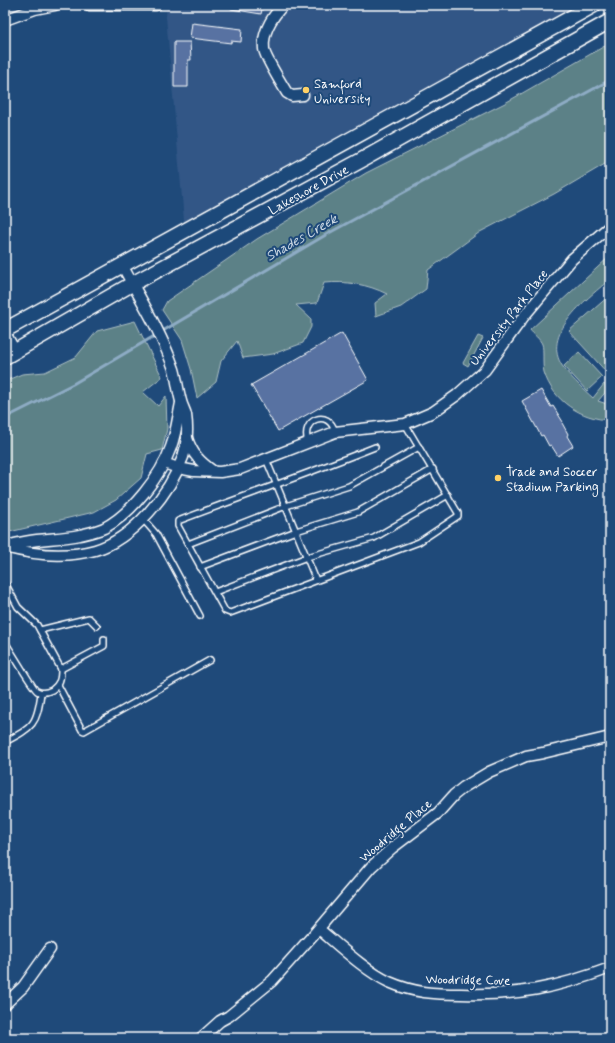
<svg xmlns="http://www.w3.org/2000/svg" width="615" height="1043" font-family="Mynerve,sans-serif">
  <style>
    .built { fill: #305686 }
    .green { fill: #5c8187; stroke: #aec0c3 }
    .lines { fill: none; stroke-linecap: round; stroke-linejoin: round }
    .stream { stroke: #8eacc5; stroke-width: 3 }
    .building { fill: #5872a2; stroke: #fff }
    .service-casing { stroke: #fff; stroke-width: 8 }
    .minor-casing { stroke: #fff; stroke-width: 13 }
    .secondary-casing { stroke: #fff; stroke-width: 17 }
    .service { stroke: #1f4a7a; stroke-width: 5 }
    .minor { stroke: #1f4a7a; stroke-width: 10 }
    .secondary { stroke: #1f4a7a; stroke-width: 14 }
    .poi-dot { fill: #ffd166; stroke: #1f4a7a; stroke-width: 1.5 }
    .labels { text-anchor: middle; stroke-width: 4; stroke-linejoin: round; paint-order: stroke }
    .poi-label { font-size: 13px; fill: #fff; stroke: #1f4a7a; text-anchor: start }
    .street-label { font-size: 13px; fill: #fff; stroke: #1f4a7a }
    .water-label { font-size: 14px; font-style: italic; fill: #d0dce7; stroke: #1f4a7a }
  </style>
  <rect width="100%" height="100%" fill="#1f4a7a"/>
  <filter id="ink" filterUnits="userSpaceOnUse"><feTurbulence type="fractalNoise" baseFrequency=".025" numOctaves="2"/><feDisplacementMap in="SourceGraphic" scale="8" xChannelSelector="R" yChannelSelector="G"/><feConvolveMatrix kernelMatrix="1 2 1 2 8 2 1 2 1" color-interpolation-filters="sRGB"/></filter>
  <g filter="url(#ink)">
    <!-- built -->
    <path class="built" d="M167,5H594L185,232L166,17Z"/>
    <!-- green -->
    <g class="green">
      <path d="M610,43V161L554,194L480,232L428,270L426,289L401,307L376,316L375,303L387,294C367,284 347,281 324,283L317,303L296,305L311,319V327L303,343L273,354L243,358L237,341L221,361L216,382L197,398L191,369L182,340L162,310L167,301L257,239L366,173L505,103Z"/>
      <path d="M610,256V279C590,297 542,331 561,364C567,374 584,390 593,398L604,384L609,388L598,401L610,405V420C581,419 553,401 544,372C542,364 544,349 542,344C540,339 533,334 530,330Z"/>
      <path d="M610,295V376L569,331Z"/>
      <path d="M135,321L162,377L143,392L158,406L166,396L167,429L162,450L147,454L141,478L116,500L94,512L5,533V381L22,374L45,372L76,357L97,331Z"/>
      <path d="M478,336L483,338L468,366L463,363Z"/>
      <path d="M579,352L602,377L587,391L564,366Z"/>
    </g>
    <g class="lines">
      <!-- stream -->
      <path class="stream" d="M5,418L73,384L329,233L610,80"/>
    </g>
    <!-- building -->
    <g class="building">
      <path d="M231,5H263L261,14L231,9Z"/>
      <path d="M192,23L242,29L241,42L231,41V43L190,38Z"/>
      <path d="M174,42H190L191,60H188V87H174Z"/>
      <path d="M342,333L368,380L278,431L251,385Z"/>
      <path d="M541,390L551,407L553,406L563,422L562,423L568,434L567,436L573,446L558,456L551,445L549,446L543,435L541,436L522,401Z"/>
    </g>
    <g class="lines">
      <defs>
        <g id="service">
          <path d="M308,442C300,419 329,408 335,432"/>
          <path d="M375,447C310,473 244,496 178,521V526L225,611L230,613L419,542L458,516V513L405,424"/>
          <path d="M266,459L316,580"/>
          <path d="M142,518L156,534L200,616"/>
          <path d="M188,544L286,506L349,486L419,447"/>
          <path d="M200,567L296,531L358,512L433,469"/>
          <path d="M5,583L18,607L37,625L61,669C61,679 60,684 52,690C48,692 42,694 37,691C34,690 10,649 5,642"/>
          <path d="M215,592L307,557L374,538L448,495"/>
          <path d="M40,630L89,618L97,626"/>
          <path d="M61,669L104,646V639"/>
          <path d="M58,685L82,730L84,731L210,660"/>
          <path d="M5,742C33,727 37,725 41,693"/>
        </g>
        <g id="minor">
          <path d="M89,5H156"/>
          <path d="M283,5C272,17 262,32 264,49C264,56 283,86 287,93L292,96L303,95"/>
          <path d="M5,20L35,9L55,5"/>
          <path d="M5,333L15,351"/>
          <path d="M187,438C192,454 200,462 213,471"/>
          <path d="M164,463L178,468L194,471L220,472L240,469L335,432L405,424L433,412L457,395L485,370L524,316L572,259L610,226"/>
          <path d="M5,547C34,555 66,558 95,550C133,539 170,493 183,457C187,444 188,429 186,415C185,410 182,406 181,401C178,391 177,379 174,369C162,334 140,298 122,265"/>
          <path d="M5,547C28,538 56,540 80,535C88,533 97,531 104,528C131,514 161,476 171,447C176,433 178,417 181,403"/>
          <path d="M319,929C338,945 367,972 389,982C414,993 434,994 461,994C517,996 557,988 610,968"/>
          <path d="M5,1004L23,987L50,949"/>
          <path d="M201,1038L220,1021L229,1016L272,981L314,934L371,867L392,848L438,813L454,795L464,787L489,772L526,756L543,753L610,737"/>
        </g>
        <g id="secondary">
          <path d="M5,330L594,5"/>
          <path d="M5,357L132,284L360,161L610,21"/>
        </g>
      </defs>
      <!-- service casing -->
      <use href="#service" class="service-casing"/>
      <!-- minor casing -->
      <use href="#minor" class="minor-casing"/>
      <!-- secondary casing -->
      <use href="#secondary" class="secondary-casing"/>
      <!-- service -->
      <use href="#service" class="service"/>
      <!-- minor -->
      <use href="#minor" class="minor"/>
      <!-- secondary -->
      <use href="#secondary" class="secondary"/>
    </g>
  </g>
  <!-- markers -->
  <g class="poi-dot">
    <circle cx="306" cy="90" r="4"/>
    <circle cx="498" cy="478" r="4"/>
  </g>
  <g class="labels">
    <!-- poi labels -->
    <g class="poi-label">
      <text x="314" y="88">Samford<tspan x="314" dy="15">University</tspan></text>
      <text x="506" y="476">Track and Soccer<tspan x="506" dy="15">Stadium Parking</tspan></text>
    </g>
    <!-- street labels -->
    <g class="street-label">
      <text transform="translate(308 189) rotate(-29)" y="5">Lakeshore Drive</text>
      <text transform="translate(508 317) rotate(-52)" y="5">University Park Place</text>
      <text transform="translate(395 830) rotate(-40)" y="5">Woodridge Place</text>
      <text transform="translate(468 979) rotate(1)" y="5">Woodridge Cove</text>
    </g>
    <!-- water labels -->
    <g class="water-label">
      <text transform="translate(301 237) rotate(-30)" y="5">Shades Creek</text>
    </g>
  </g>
  <!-- margin -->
  <rect width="615" height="1043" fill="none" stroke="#1f4a7a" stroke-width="20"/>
  <rect x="10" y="10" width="595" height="1023" fill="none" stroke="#fff" stroke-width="1.5" filter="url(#ink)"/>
</svg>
